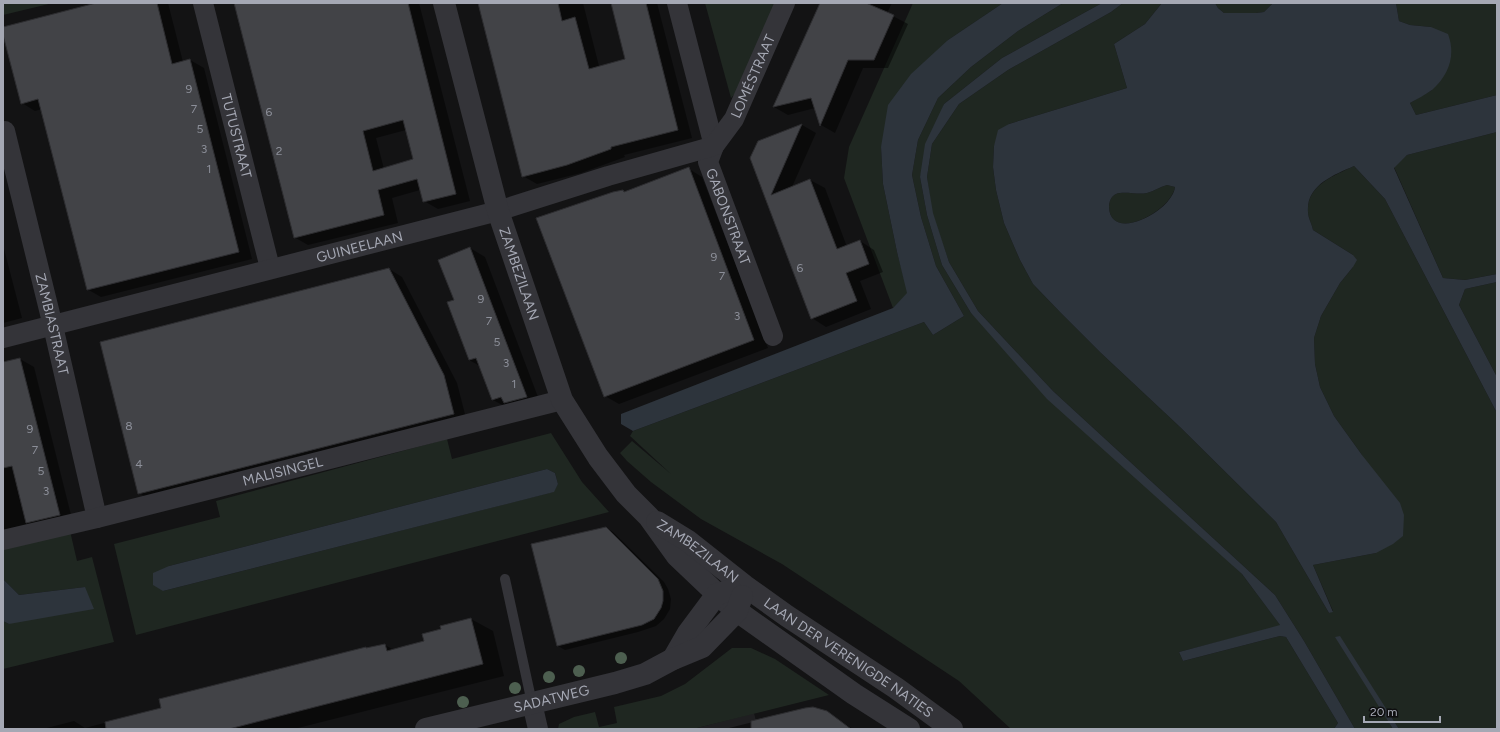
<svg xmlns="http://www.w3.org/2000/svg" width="1500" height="732" font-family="Figtree,sans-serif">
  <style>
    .built { fill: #1f1f21 }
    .green { fill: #1f2721; fill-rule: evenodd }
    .water { fill: #2d343c; fill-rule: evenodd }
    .shadow { fill: #0007; fill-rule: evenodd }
    .building { fill: #424347; stroke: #2d2d30; fill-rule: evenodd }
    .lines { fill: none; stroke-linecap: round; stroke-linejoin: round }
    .service { stroke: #343439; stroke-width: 10 }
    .minor { stroke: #343439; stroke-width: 20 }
    .tertiary { stroke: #343439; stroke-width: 22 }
    .tree { fill: #4d5f50 }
    .labels { text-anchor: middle; stroke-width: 3; stroke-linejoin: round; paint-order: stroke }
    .number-label { font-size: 12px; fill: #8c8f99 }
    .street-label { font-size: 14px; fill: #a5a8b4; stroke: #0e0e0f }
  </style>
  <rect width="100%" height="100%" fill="#131314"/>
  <!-- built -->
  <path class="built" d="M754,713L758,729H693Z"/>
  <!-- green -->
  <g class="green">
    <path d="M3,3H53L3,15Z"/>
    <path d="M705,3H779L739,90L731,98Z"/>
    <path d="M913,3H1003L948,40L881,147L883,184L897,252L908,293L893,308L844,178L849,147Z"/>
    <path d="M1063,3H1102L1002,58L944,104L920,177L927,215L942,265L971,313L1242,574L1281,626L1179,652L1183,661L1280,636L1286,637L1338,723L1334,729H1011L959,681L782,564L701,519L651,482L627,461L620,453L632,441L671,474L630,436L633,431L924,322L933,335L964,316L936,266L921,217L912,175L918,140L938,98L971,67L1018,31Z"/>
    <path d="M1123,3H1162L1145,24L1114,44L1127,88L1009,124L994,146L993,167L996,190L1004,223L1020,260L1033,284L1060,312L1101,353L1180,427L1276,522L1329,613L1333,611L1313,565L1376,553L1362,455L1334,416L1320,387L1315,364L1314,338L1321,316L1340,283L1353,267V255L1313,230C1312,224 1308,218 1308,212C1306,185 1334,176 1354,166L1385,199L1497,413V729H1399L1392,718L1387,719L1393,729H1355L1304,641L1275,595L1053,391L978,311L949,262L932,213L927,177L932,144L959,104L1008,70L1111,12Z"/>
    <path d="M1215,3H1273L1264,12L1256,13H1224L1218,8Z"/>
    <path d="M1396,3H1497V95L1416,115L1410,103L1432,90L1431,27L1410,25L1399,21Z"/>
    <path d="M1497,132V274L1465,280L1443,278L1394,167L1407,155Z"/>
    <path d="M1167,185L1175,187C1171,212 1110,243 1109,207C1109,202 1111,196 1116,194C1124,191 1138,195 1147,193C1154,191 1160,187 1167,185Z"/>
    <path d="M1497,282V377L1459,305L1465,289Z"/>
    <path d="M551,433L582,482L609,512L136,635L114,544L220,517L216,501L447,439L452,459ZM547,469L555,473L558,484L553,492L163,591L169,566Z"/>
    <path d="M70,531L77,561L92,557L114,642L3,669V621L9,624L85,587L19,595L3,579V546Z"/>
    <path d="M732,648H751L775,659L829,695L693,729H558L559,724L574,717L595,712L599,727L617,723L614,707L661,696L685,684Z"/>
  </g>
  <!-- water -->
  <g class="water">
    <path d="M1003,3H1063L1018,31L971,67L938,98L918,140L912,175L921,217L936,266L964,316L933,335L924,322L633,431L621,424V414L893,308L907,293L897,252L883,184L881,147L888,105L911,74L948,40Z"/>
    <path d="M1102,3H1123L1111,12L1008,70L959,104L932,144L927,177L933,213L949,262L978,311L1053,391L1275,595L1304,641L1355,729H1334L1338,723L1286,637L1280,636L1183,661L1179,652L1280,625L1242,574L1047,399L971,313L942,265L927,215L920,177L925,144L944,104L1002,58Z"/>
    <path d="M1162,3H1215L1218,8L1224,13H1256L1264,12L1273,3H1396L1399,21L1410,25L1431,27L1448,34C1456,55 1449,75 1432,90C1425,95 1417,99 1410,103L1416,115L1497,95V132L1407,155L1394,168L1443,278L1465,280L1497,274V282L1465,289L1459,305L1497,377V413L1385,199L1354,166C1334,175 1306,185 1308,212C1308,218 1312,224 1313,230L1353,255L1357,260L1353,267L1340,283L1321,316L1314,338L1315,364L1320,387L1334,416L1362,455L1400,503L1404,515L1403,536L1393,544L1376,553L1313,565L1333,612L1329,613L1276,522L1180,427L1101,353L1060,312L1033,284L1020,260L1004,223L996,190L993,167L994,146L998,130L1009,124L1127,88L1114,44L1145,24ZM1167,185L1175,187C1172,212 1110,243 1109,207C1109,202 1111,196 1116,194C1124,191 1138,195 1147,193C1154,191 1160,187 1167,185Z"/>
    <path d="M547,469L555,473L558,484L554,492L163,591L153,585V573L169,566Z"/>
    <path d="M3,579L19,595L85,587L94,609L9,624L3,621Z"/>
    <path d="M1340,636L1392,718L1399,729H1393L1335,637Z"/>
  </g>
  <!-- shadow -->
  <g class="shadow">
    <path d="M100,3H168L183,62L190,60L204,68L252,259L101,297L87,289L42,109L35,111L22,103L3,28Z"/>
    <path d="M235,3H419L470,201L438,209L424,201L420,190L392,198L398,223L308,245L294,237ZM406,130L414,160L384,169L376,138Z"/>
    <path d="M479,3H583L600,70L640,118L612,3H657L692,138L624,155L625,157L581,173L537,184L523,176Z"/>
    <path d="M821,3H892L887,13L908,24L888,68H863L835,133L821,125L815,108L788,115L774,107Z"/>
    <path d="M802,125L816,133L792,187L810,180L825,188L847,247L860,241L874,250L883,272L860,281L871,309L826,327L812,318L751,158L758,142Z"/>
    <path d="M689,169L702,177L768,348L619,404L605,396L623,191L626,193Z"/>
    <path d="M3,245L22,318L3,323Z"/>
    <path d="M470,248L485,257L541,405L508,408L493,400L480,366L469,360Z"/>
    <path d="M389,269L402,277L457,383L467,422L153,501L139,493Z"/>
    <path d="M20,359L34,367L73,523L3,541V363Z"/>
    <path d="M606,528L613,532L664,582L668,589L671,599L670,609L664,619L656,626L638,632L565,650L558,646Z"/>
    <path d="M471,619L493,631L504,676L294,729H43L74,721L85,728L162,708L367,649L385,645L394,650L425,642L442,630L441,626Z"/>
    <path d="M806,709L822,710L853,729H725Z"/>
  </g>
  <!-- building -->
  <g class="building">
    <path d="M96,3H157L172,64L190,59L239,252L87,290L38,99L21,104L3,35V27Z"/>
    <path d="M234,3H408L456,194L423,202L417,179L378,190L384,215L294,238ZM403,120L413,159L373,171L363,131Z"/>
    <path d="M478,3H558L562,21L575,17L589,69L625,59L611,3H646L678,130L611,147V149L567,165L522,177Z"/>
    <path d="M820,3H866L894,15L874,60H848L820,126L811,98L773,107Z"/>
    <path d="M802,124L771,195L810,179L837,249L860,240L869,264L846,273L857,301L811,319L750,158L758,141Z"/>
    <path d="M689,167L754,340L604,397L536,218L613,192L623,190L624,192Z"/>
    <path d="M470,247L500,326L527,397L504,403L501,397L492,400L476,358L469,360L447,302L454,300L438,260Z"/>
    <path d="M389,268L444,375L454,414L138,494L100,342Z"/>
    <path d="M20,358L60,515L26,523L12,466L3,468V362Z"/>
    <path d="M606,527L658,579L663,591V601L661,608L654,619L642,625L557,646L531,544Z"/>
    <path d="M471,618L483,664L229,729H106L105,722L161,708L159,699L366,647V648L385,644L387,651L405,646L424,641L422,634L441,629L440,626Z"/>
    <path d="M813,707L827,711L851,729H751V721L805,708Z"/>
  </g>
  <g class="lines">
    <!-- service -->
    <path class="service" d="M505,579L532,703"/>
    <!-- minor -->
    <g class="minor">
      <path id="s1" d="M203,3L270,268"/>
      <path id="s2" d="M677,3L714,146L708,162L773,336"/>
      <path id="s3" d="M3,132L5,131L53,326L97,518"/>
      <path id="s4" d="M3,338L498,211L608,176L714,146L734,119L785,3"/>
      <path id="s5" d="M3,540L97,518L562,400"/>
      <path d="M532,703L538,729"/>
    </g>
    <!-- tertiary -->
    <g class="tertiary">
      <path id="s6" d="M444,3L498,211L562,400L598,457L626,494L649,517L677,556L717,594L737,611L854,694L909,729"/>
      <path id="s7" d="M657,522L688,541L745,586L787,616L896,688L952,729"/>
      <path d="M673,659L688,633L717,594L731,590"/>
      <path id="s8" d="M426,729L615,683L645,674L673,659L702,647L737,611L742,596"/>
    </g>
  </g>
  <!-- trees -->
  <g class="tree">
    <circle cx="621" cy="658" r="6"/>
    <circle cx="579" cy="671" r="6"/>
    <circle cx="549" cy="677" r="6"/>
    <circle cx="515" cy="688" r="6"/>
    <circle cx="463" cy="702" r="6"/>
  </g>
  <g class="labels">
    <!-- number labels -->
    <g class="number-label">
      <text x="189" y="93">9</text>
      <text x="194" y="113">7</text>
      <text x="269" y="116">6</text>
      <text x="200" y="133">5</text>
      <text x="204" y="153">3</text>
      <text x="279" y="155">2</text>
      <text x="209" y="173">1</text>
      <text x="714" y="261">9</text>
      <text x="800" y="272">6</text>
      <text x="722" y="280">7</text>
      <text x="481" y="303">9</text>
      <text x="737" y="320">3</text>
      <text x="489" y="325">7</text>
      <text x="497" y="346">5</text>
      <text x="506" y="367">3</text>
      <text x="514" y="388">1</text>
      <text x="129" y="430">8</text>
      <text x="30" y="433">9</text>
      <text x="35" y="454">7</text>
      <text x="139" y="468">4</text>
      <text x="41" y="475">5</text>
      <text x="46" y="495">3</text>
    </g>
    <!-- street labels -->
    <g class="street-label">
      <text dy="5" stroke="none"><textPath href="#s4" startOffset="817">LOMÉSTRAAT</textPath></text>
      <text dy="5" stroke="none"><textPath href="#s1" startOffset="137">TUTUSTRAAT</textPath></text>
      <text dy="5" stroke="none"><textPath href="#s2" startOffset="223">GABONSTRAAT</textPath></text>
      <text dy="5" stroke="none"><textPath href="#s4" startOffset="368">GUINEELAAN</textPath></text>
      <text dy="5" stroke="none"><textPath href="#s6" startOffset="281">ZAMBEZILAAN</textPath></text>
      <text dy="5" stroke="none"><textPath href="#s3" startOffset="201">ZAMBIASTRAAT</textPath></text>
      <text dy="5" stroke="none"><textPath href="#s5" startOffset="288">MALISINGEL</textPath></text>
      <text dy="5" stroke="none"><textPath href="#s7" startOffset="50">ZAMBEZILAAN</textPath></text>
      <text dy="5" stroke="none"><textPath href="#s7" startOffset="235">LAAN DER VERENIGDE NATIES</textPath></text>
      <text dy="5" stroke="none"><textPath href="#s8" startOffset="129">SADATWEG</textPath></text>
    </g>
  </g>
  <!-- border -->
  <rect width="1500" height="732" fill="none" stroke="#a5a8b4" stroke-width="8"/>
  <!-- scale -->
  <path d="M1364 716v6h76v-6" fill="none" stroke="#a5a8b4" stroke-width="2"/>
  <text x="1370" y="716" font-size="12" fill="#a5a8b4" stroke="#0e0e0f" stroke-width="3" paint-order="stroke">20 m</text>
</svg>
